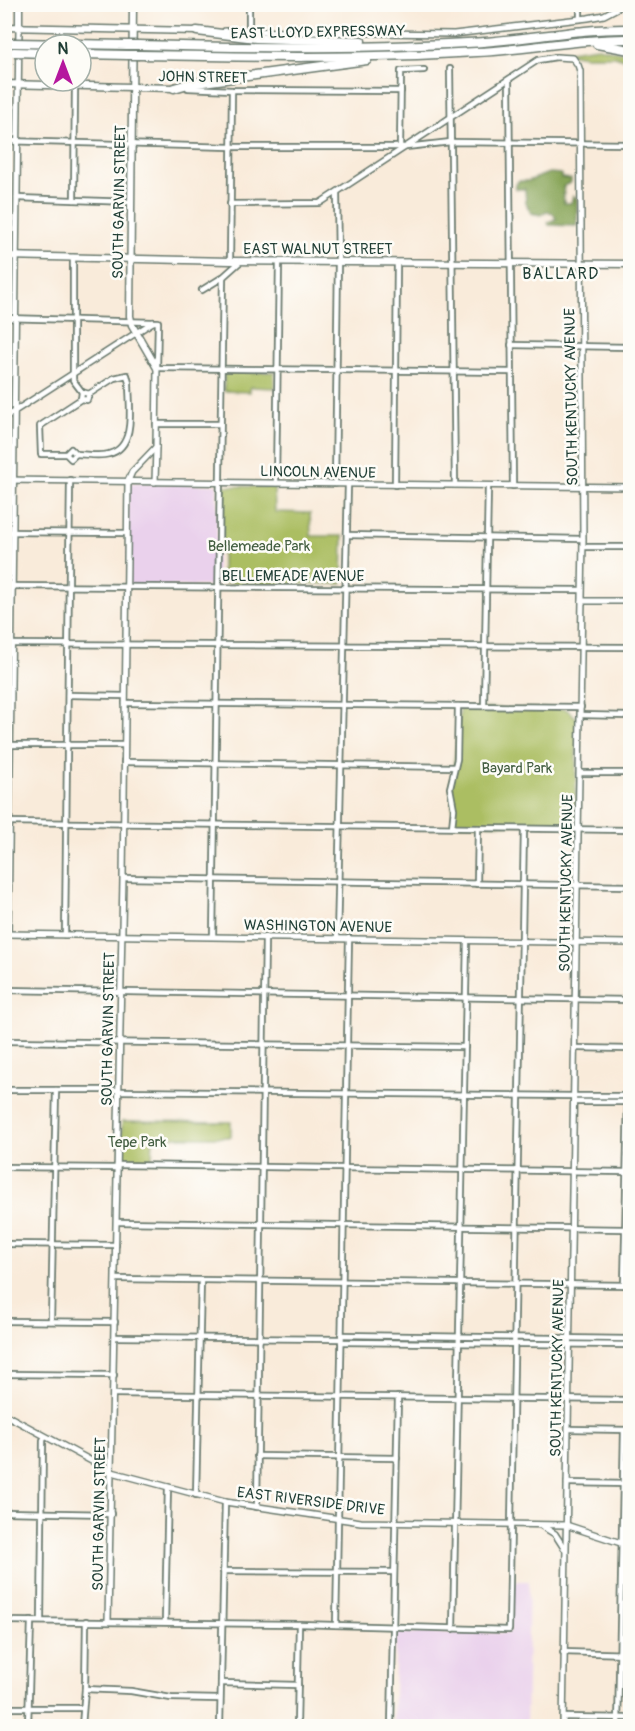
<svg xmlns="http://www.w3.org/2000/svg" width="635" height="1731" font-family="Pangolin,sans-serif">
  <style>
    .built { fill: #ead1ec }
    .green { fill: #abbe62; stroke: #657e4b; stroke-width: 1.5 }
    .forest { fill: #88a558; stroke: #547146; stroke-width: 1.5 }
    .lines { fill: none; stroke-linecap: round; stroke-linejoin: round }
    .minor-casing { stroke: #6b7a6e; stroke-width: 8 }
    .tertiary-casing { stroke: #6b7a6e; stroke-width: 8 }
    .secondary-casing { stroke: #6b7a6e; stroke-width: 9 }
    .motorway-casing { stroke: #6b7a6e; stroke-width: 11 }
    .minor { stroke: #fff; stroke-width: 4.5 }
    .tertiary { stroke: #fff; stroke-width: 5 }
    .secondary { stroke: #fff; stroke-width: 6 }
    .motorway { stroke: #fff; stroke-width: 8 }
    .motorway-bridge-casing { stroke: #6b7a6e; stroke-width: 11; stroke-linecap: butt }
    .motorway-bridge { stroke: #fff; stroke-width: 8 }
    .labels { text-anchor: middle; stroke-width: 5; stroke-linejoin: round; paint-order: stroke }
    .street-label { font-size: 15px; fill: #1f3d34; stroke: #fdfcf7 }
    .park-label { font-size: 15px; fill: #425d40; stroke: #fdfcf7 }
    .neighbourhood-label { font-size: 16px; letter-spacing: 1.5px; fill: #1f3d34; stroke: #fdfcf7 }
  </style>
  <rect width="100%" height="100%" fill="#fdfcf7"/>
  <filter id="ink" filterUnits="userSpaceOnUse"><feTurbulence type="fractalNoise" baseFrequency=".0167" numOctaves="2"/><feDisplacementMap in="SourceGraphic" scale="12" xChannelSelector="R" yChannelSelector="G"/><feConvolveMatrix kernelMatrix="1 2 1 2 8 2 1 2 1" color-interpolation-filters="sRGB"/></filter>
  <filter id="wash" filterUnits="userSpaceOnUse"><feTurbulence type="fractalNoise" baseFrequency=".008" numOctaves="4" result="noise"/><feDisplacementMap in="SourceGraphic" scale="24" xChannelSelector="R" yChannelSelector="G"/><feGaussianBlur stdDeviation="1.35" result="paint"/><feColorMatrix in="noise" values="0 0 0 0 0 0 0 0 0 0 0 0 0 0 0 0 0 1.4 0 .05"/><feComposite in="paint" operator="in"/></filter>
  <g filter="url(#wash)">
    <rect width="100%" height="100%" fill="#f9ebda"/>
    <!-- built -->
    <g class="built">
      <path d="M128,483L217,485V586H127Z"/>
      <path d="M512,1581H529L526,1726H393L396,1633H510Z"/>
    </g>
    <!-- green -->
    <g class="green">
      <path d="M598,47L630,54V61L615,56H586L568,53L542,55Z"/>
      <path d="M224,372H274L275,388L250,387V392L224,391Z"/>
      <path d="M222,486L274,487L275,512L310,513L311,536H343L342,584L222,583Z"/>
      <path d="M462,708L566,709L577,718L575,825L454,824L451,787L460,709Z"/>
      <path d="M122,1121L231,1122V1137H153L152,1160H121Z"/>
    </g>
    <!-- forest -->
    <path class="forest" d="M549,173L561,174V178L571,179V182L563,187L565,194H563L564,203H571L573,196L577,198V226L549,225L548,222L556,219L553,213L547,211L541,215L531,213L526,203L525,189H517L515,187L518,181H528Z"/>
  </g>
  <g filter="url(#ink)">
    <g class="lines">
      <defs>
        <g id="minor">
          <path d="M580,19V4"/>
          <path d="M249,31V4"/>
          <path d="M450,69L455,485"/>
          <path d="M509,80L513,486"/>
          <path d="M188,88L232,90L401,91"/>
          <path d="M4,141L231,147H406L451,142L630,144"/>
          <path d="M400,147L401,71L424,70"/>
          <path d="M17,198L131,202"/>
          <path d="M74,200L75,86"/>
          <path d="M230,204L320,203L538,60L556,57"/>
          <path d="M73,257V380L82,392"/>
          <path d="M230,261L232,90"/>
          <path d="M202,290L223,277L241,261"/>
          <path d="M4,318L153,322"/>
          <path d="M153,322H158L157,368L511,372"/>
          <path d="M511,345L630,347"/>
          <path d="M4,418L153,322"/>
          <path d="M156,424H220"/>
          <path d="M66,454L71,459L76,454L71,449L66,454H41L40,426L81,399L87,400L89,394L82,392L81,399"/>
          <path d="M76,454C86,454 99,457 109,454C137,447 129,405 129,383L127,375L114,378L89,394"/>
          <path d="M276,483L279,261"/>
          <path d="M335,484L338,261L337,193"/>
          <path d="M395,485L397,262"/>
          <path d="M4,532L126,533"/>
          <path d="M347,535L583,539"/>
          <path d="M583,547H630"/>
          <path d="M4,586L582,590"/>
          <path d="M4,644L630,647"/>
          <path d="M68,695L125,696"/>
          <path d="M125,703L581,707"/>
          <path d="M484,706L488,486"/>
          <path d="M581,715L630,716"/>
          <path d="M4,745H124"/>
          <path d="M124,762L455,767"/>
          <path d="M580,773H630"/>
          <path d="M4,822L630,830"/>
          <path d="M452,827L454,809L450,788L457,759L458,706"/>
          <path d="M123,878L630,886"/>
          <path d="M477,884L478,828"/>
          <path d="M65,935L70,480"/>
          <path d="M213,936L223,277"/>
          <path d="M337,938L348,484"/>
          <path d="M4,990L630,1000"/>
          <path d="M4,1041L465,1047"/>
          <path d="M576,1048L630,1049"/>
          <path d="M4,1090H119"/>
          <path d="M119,1091L575,1096"/>
          <path d="M575,1096H630"/>
          <path d="M574,1102H629"/>
          <path d="M117,1165L627,1172"/>
          <path d="M4,1167L117,1168"/>
          <path d="M117,1222L625,1229"/>
          <path d="M4,1244L116,1245"/>
          <path d="M116,1279L630,1285"/>
          <path d="M624,1285L628,1096"/>
          <path d="M4,1321L115,1322"/>
          <path d="M51,1321L56,1090"/>
          <path d="M341,1335L630,1339"/>
          <path d="M115,1337L341,1339"/>
          <path d="M341,1342L630,1345"/>
          <path d="M4,1374L114,1375"/>
          <path d="M113,1394L630,1400"/>
          <path d="M568,1429L630,1430"/>
          <path d="M257,1456L397,1458"/>
          <path d="M567,1483L630,1484"/>
          <path d="M196,1495L201,1280"/>
          <path d="M257,1507L265,937"/>
          <path d="M4,1512L111,1514"/>
          <path d="M223,1571L394,1572"/>
          <path d="M41,1620L43,1440L45,1437"/>
          <path d="M4,1621L299,1624L509,1630L524,829"/>
          <path d="M165,1622L168,1487"/>
          <path d="M336,1625L349,938"/>
          <path d="M453,1629L467,941"/>
          <path d="M563,1652L630,1654"/>
          <path d="M221,1683L298,1685"/>
          <path d="M85,1689L131,1691L171,1698L220,1699"/>
          <path d="M4,1708H83"/>
          <path d="M563,1717L630,1718"/>
          <path d="M28,1726L31,1621"/>
          <path d="M82,1726L85,1689L86,1621"/>
          <path d="M220,1726L225,1502"/>
          <path d="M297,1726L299,1624"/>
          <path d="M391,1726L398,1397"/>
          <path d="M618,1726L624,1430"/>
        </g>
        <g id="tertiary">
          <path d="M225,31L454,34L588,18L604,15L625,4"/>
          <path d="M556,57L573,58L578,65L580,71L583,539L563,1726"/>
          <path d="M4,480L630,487"/>
          <path d="M155,482L156,447"/>
          <path d="M582,601H630"/>
          <path d="M6,934L630,943"/>
          <path d="M8,934L19,27"/>
          <path d="M4,1414L112,1472L225,1502L361,1522L566,1525L630,1546"/>
          <path d="M542,1526L555,1534L564,1548"/>
          <path d="M108,1621L123,878L128,481L132,472L156,447L157,368"/>
        </g>
        <g id="secondary">
          <path d="M133,4L130,316L132,325L157,368"/>
          <path d="M4,27L197,31"/>
          <path d="M19,27V4"/>
          <path d="M4,84L174,88"/>
          <path d="M4,256L230,261L630,264"/>
        </g>
        <g id="motorway">
          <path d="M197,31L256,38L361,41"/>
          <path d="M4,43H14"/>
          <path d="M73,44L128,45"/>
          <path d="M597,44L630,50"/>
          <path d="M138,45C248,48 358,49 467,43C522,41 576,28 630,29"/>
          <path d="M4,52H7"/>
          <path d="M81,54L128,55"/>
          <path d="M139,55C251,57 364,59 476,52C528,50 579,38 630,39"/>
          <path d="M174,88L188,84L367,60"/>
        </g>
      </defs>
      <!-- minor casing -->
      <use href="#minor" class="minor-casing"/>
      <!-- tertiary casing -->
      <use href="#tertiary" class="tertiary-casing"/>
      <!-- secondary casing -->
      <use href="#secondary" class="secondary-casing"/>
      <!-- motorway casing -->
      <use href="#motorway" class="motorway-casing"/>
      <!-- minor -->
      <use href="#minor" class="minor"/>
      <!-- tertiary -->
      <use href="#tertiary" class="tertiary"/>
      <!-- secondary -->
      <use href="#secondary" class="secondary"/>
      <!-- motorway -->
      <use href="#motorway" class="motorway"/>
      <defs>
        <g id="motorway-bridge">
          <path d="M14,43L73,44"/>
          <path d="M128,45H138"/>
          <path d="M14,52L45,53"/>
          <path d="M128,55H139"/>
        </g>
      </defs>
      <!-- motorway-bridge casing -->
      <use href="#motorway-bridge" class="motorway-bridge-casing"/>
      <!-- motorway-bridge -->
      <use href="#motorway-bridge" class="motorway-bridge"/>
    </g>
  </g>
  <g class="labels">
    <!-- street labels -->
    <g class="street-label">
      <text transform="translate(318 32) rotate(-1)" y="5">EAST LLOYD EXPRESSWAY</text>
      <text transform="translate(203 77) rotate(1)" y="5">JOHN STREET</text>
      <text transform="translate(119 202) rotate(-89)" y="5">SOUTH GARVIN STREET</text>
      <text x="318" y="254">EAST WALNUT STREET</text>
      <text transform="translate(571 397) rotate(-91)" y="5">SOUTH KENTUCKY AVENUE</text>
      <text transform="translate(318 472) rotate(1)" y="5">LINCOLN AVENUE</text>
      <text x="293" y="581">BELLEMEADE AVENUE</text>
      <text transform="translate(566 883) rotate(-89)" y="5">SOUTH KENTUCKY AVENUE</text>
      <text transform="translate(318 926) rotate(1)" y="5">WASHINGTON AVENUE</text>
      <text transform="translate(108 1029) rotate(-89)" y="5">SOUTH GARVIN STREET</text>
      <text transform="translate(557 1368) rotate(-89)" y="5">SOUTH KENTUCKY AVENUE</text>
      <text transform="translate(311 1501) rotate(7)" y="5">EAST RIVERSIDE DRIVE</text>
      <text transform="translate(99 1514) rotate(-89)" y="5">SOUTH GARVIN STREET</text>
    </g>
    <!-- park labels -->
    <g class="park-label">
      <text x="259" y="551">Bellemeade Park</text>
      <text x="517" y="773">Bayard Park</text>
      <text x="137" y="1147">Tepe Park</text>
    </g>
    <!-- neighbourhood labels -->
    <g class="neighbourhood-label">
      <text x="561" y="279">BALLARD</text>
    </g>
  </g>
  <!-- margin -->
  <rect width="635" height="1731" fill="none" stroke="#fdfcf7" stroke-width="24"/>
  <!-- north arrow -->
  <g transform="translate(63 63)"><circle r="28" fill="#fdfcf7" stroke="#a4b0a9" stroke-width="1.5"/>
  <path d="M0-4.5L10 22L0 15L-10 22Z" fill="#b5179e"/>
  <text y="-9" font-size="16" font-weight="bold" text-anchor="middle" fill="#1f3d34">N</text>
  </g>
</svg>
